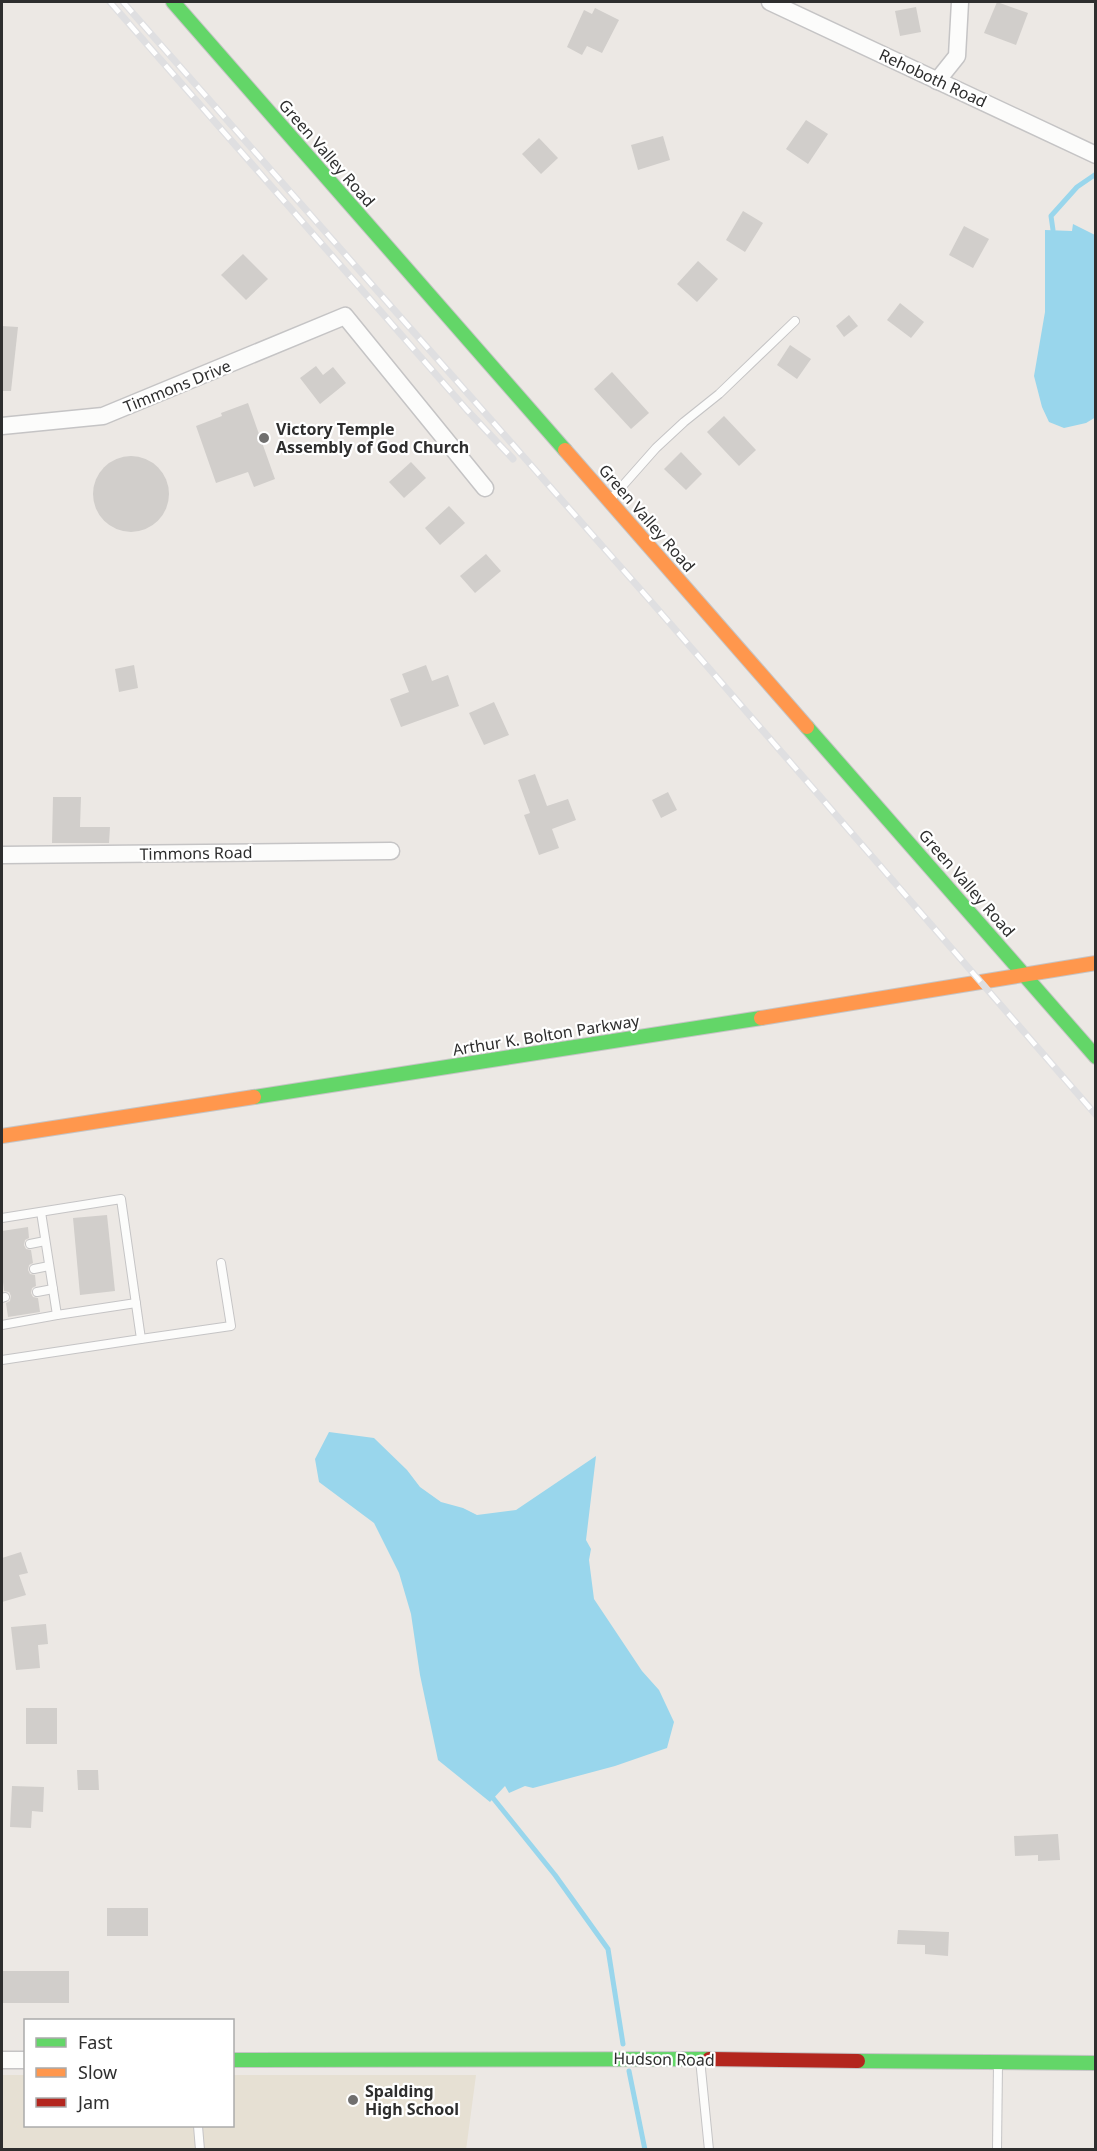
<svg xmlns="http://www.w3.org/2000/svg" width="1097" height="2151" font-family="'Noto Sans',sans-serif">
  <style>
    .education { fill: #e6e0d3 }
    .water { fill: #99d6ec }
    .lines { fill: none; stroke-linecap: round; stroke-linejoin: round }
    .stream { stroke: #99d6ec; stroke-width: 5 }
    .building { fill: #d1cecb }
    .lane-casing { stroke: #c5c4c5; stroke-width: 10 }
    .street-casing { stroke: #c5c4c5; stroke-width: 19 }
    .fast-casing { stroke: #c5c4c5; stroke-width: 16 }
    .slow-casing { stroke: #c5c4c5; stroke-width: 16 }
    .jam-casing { stroke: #c5c4c5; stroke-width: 16 }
    .lane { stroke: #fcfcfb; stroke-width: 8 }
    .street { stroke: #fcfcfb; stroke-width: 16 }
    .fast { stroke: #63d668; stroke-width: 14 }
    .slow { stroke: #ff974d; stroke-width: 14 }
    .jam { stroke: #b3261e; stroke-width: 14 }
    .rail-casing { stroke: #dfdfe1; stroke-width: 7 }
    .rail { stroke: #fff; stroke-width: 4.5; stroke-dasharray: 14; stroke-linecap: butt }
    .poi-dot { fill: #706f6e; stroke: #fff; stroke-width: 2 }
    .labels { text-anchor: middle; stroke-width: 4.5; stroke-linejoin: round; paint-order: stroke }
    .street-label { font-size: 16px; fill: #2e2e2e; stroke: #fff }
    .poi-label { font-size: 16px; font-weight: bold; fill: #2e2e2e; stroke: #fff; text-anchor: start }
  </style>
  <rect width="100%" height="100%" fill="#ece8e4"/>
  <!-- education -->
  <path class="education" d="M2,2075H25L26,2126H232L233,2075H476L466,2150L2,2149Z"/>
  <!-- water -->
  <g class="water">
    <path d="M1073,224L1095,235L1096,417L1086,423L1064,428L1049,422L1042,407L1034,376L1045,312V230L1072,231Z"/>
    <path d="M329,1432L374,1438L407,1470L420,1487L441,1502L463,1508L477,1515L516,1510L596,1456L586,1540L591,1549L589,1560L594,1599L642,1671L659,1690L674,1722L667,1748L615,1766L533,1788L525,1786L509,1793L505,1786L490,1802L438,1760L420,1675L411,1614L399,1573L374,1523L319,1482L315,1459Z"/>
  </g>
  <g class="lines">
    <!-- stream -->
    <g class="stream">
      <path d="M1053,230L1051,216L1077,187L1096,174"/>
      <path d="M493,1798L555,1875L608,1949L623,2044"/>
      <path d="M629,2071L645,2150"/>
    </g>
  </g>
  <!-- building -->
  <g class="building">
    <path d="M997,2L1028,13L1016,45L984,33Z"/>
    <path d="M916,7L921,32L900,36L895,11Z"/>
    <path d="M595,8L619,20L602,53L587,46L582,55L567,47L584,10L592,14Z"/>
    <path d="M806,120L828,134L808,164L786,149Z"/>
    <path d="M663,136L670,160L638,170L631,145Z"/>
    <path d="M539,138L558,158L541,174L522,154Z"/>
    <path d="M743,211L763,223L745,252L726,240Z"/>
    <path d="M964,226L989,239L973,268L949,255Z"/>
    <path d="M243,254L268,279L246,300L221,275Z"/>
    <path d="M698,261L718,279L697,302L677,284Z"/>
    <path d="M900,303L924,322L911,338L887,320Z"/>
    <path d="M849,315L858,326L844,337L836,326Z"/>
    <path d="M2,326L18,327L11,391H2Z"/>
    <path d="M790,345L811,359L797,379L777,365Z"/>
    <path d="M316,366L323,375L333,367L346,383L320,404L300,378Z"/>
    <path d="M612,372L649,413L631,429L594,389Z"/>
    <path d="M248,403L275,479L254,487L248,472L216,483L196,426L222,416L221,413Z"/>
    <path d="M724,416L756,450L739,466L707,432Z"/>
    <path d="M681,452L702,474L686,490L664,469Z"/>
    <circle cx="131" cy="494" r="38"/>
    <path d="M411,462L426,478L404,498L389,482Z"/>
    <path d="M449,506L465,523L440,545L425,528Z"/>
    <path d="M486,554L501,571L475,593L460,576Z"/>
    <path d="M134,665L138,688L119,692L115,669Z"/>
    <path d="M426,665L432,681L448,675L459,706L401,727L390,699L409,692L402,674Z"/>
    <path d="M494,702L509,735L484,745L469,713Z"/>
    <path d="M535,774L547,806L568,799L576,820L552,829L559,848L539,855L524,815L530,813L518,780Z"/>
    <path d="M668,792L677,810L661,818L652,800Z"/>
    <path d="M53,797H81L80,827H110L109,843H52Z"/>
    <path d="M107,1215L115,1291L80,1295L73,1218Z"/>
    <path d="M28,1227L29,1238L25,1240L24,1245L26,1249L31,1250L33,1263L29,1265L28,1270L30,1274L35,1275L36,1286L32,1288L31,1293L33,1297L38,1298L40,1312L8,1317L6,1303L10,1301L11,1296L9,1292L4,1291L2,1273V1231Z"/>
    <path d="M21,1552L28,1573L19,1575L26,1595L2,1602V1558Z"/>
    <path d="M46,1624L48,1644L38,1645L40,1668L16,1670L11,1627Z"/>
    <rect x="26" y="1708" width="31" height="36"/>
    <path d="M77,1770H98L99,1790H78Z"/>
    <path d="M12,1786L44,1787L43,1812L32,1811L31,1828L10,1827Z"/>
    <path d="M1058,1834L1060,1860L1038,1861V1855L1015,1856L1014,1836Z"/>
    <rect x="107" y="1908" width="41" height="28"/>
    <path d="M898,1930L949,1932L948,1956L925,1954V1945L897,1944Z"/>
    <rect x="2" y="1971" width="67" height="32"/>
  </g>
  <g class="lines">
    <defs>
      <g id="lane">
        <path d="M610,500L656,448L684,422L719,394L795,321"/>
        <path d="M41,1212L57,1315L136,1303"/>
        <path d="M2,1218L121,1199L141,1339L2,1360"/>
        <path d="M30,1244L45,1241"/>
        <path d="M34,1269L49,1266"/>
        <path d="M37,1292L53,1289"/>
        <path d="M2,1298L5,1297"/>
        <path d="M2,1325L57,1315"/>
        <path d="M141,1339L231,1326L221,1263"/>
        <path d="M700,2059L709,2150"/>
        <path d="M198,2126L200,2150"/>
        <path d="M997,2150L998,2064"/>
      </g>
      <g id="street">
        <path d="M770,2L1096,155"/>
        <path d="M937,81L957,56L960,2"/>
        <path d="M2,426L103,416L345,316L485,488"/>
        <path d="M2,855L391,851"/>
        <path d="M2,2060H26"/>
      </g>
      <g id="fast">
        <path d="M173,2L565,450"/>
        <path d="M807,727L1096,1057"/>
        <path d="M254,1097L761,1018"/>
        <path d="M232,2060L709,2059"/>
        <path d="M858,2061L1096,2063"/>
      </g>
      <g id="slow">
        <path d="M565,450L807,727"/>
        <path d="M761,1018L1096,963"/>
        <path d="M2,1136L254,1097"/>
      </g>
      <path id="jam" d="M709,2059L858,2061"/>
    </defs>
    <!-- lane casing -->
    <use href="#lane" class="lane-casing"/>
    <!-- street casing -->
    <use href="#street" class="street-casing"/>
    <!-- fast casing -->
    <use href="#fast" class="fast-casing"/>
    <!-- slow casing -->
    <use href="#slow" class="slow-casing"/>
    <!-- jam casing -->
    <use href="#jam" class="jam-casing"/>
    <!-- lane -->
    <use href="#lane" class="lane"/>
    <!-- street -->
    <use href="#street" class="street"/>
    <!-- fast -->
    <use href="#fast" class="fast"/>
    <!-- slow -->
    <use href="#slow" class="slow"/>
    <!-- jam -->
    <use href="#jam" class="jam"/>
    <defs>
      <g id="rail">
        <path d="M110,2L467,410L513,459"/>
        <path d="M123,2L648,598L1096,1115"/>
      </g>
    </defs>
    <!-- rail casing -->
    <use href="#rail" class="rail-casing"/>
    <!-- rail -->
    <use href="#rail" class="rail"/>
  </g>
  <!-- markers -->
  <g class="poi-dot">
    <circle cx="264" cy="438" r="6"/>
    <circle cx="353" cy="2100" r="6"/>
  </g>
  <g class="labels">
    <!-- street labels -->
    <g class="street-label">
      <text transform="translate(933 78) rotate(25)" y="6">Rehoboth Road</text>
      <text transform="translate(327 153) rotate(49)" y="6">Green Valley Road</text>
      <text transform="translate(177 386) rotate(-22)" y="6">Timmons Drive</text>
      <text transform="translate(647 518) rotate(49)" y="6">Green Valley Road</text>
      <text transform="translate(196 853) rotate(-1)" y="6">Timmons Road</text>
      <text transform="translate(967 883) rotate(49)" y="6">Green Valley Road</text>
      <text transform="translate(546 1035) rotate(-9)" y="6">Arthur K. Bolton Parkway</text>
      <text transform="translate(664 2059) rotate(1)" y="6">Hudson Road</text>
    </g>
    <!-- poi labels -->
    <g class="poi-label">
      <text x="276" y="435">Victory Temple<tspan x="276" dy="18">Assembly of God Church</tspan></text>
      <text x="365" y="2097">Spalding<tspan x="365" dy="18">High School</tspan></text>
    </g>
  </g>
  <!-- border -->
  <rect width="1097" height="2151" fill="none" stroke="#2e2e2e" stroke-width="6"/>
  <!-- legend -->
  <rect x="24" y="2019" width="210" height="108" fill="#ffffff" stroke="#ababab" stroke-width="1.5"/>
  <rect x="36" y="2038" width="30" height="9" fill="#63d668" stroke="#ababab" stroke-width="1.5"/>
  <text x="78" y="2049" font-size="18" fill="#2e2e2e">Fast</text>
  <rect x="36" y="2068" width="30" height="9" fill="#ff974d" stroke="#ababab" stroke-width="1.5"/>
  <text x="78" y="2079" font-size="18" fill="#2e2e2e">Slow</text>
  <rect x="36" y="2098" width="30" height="9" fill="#b3261e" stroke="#ababab" stroke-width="1.5"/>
  <text x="78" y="2109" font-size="18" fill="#2e2e2e">Jam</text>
</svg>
